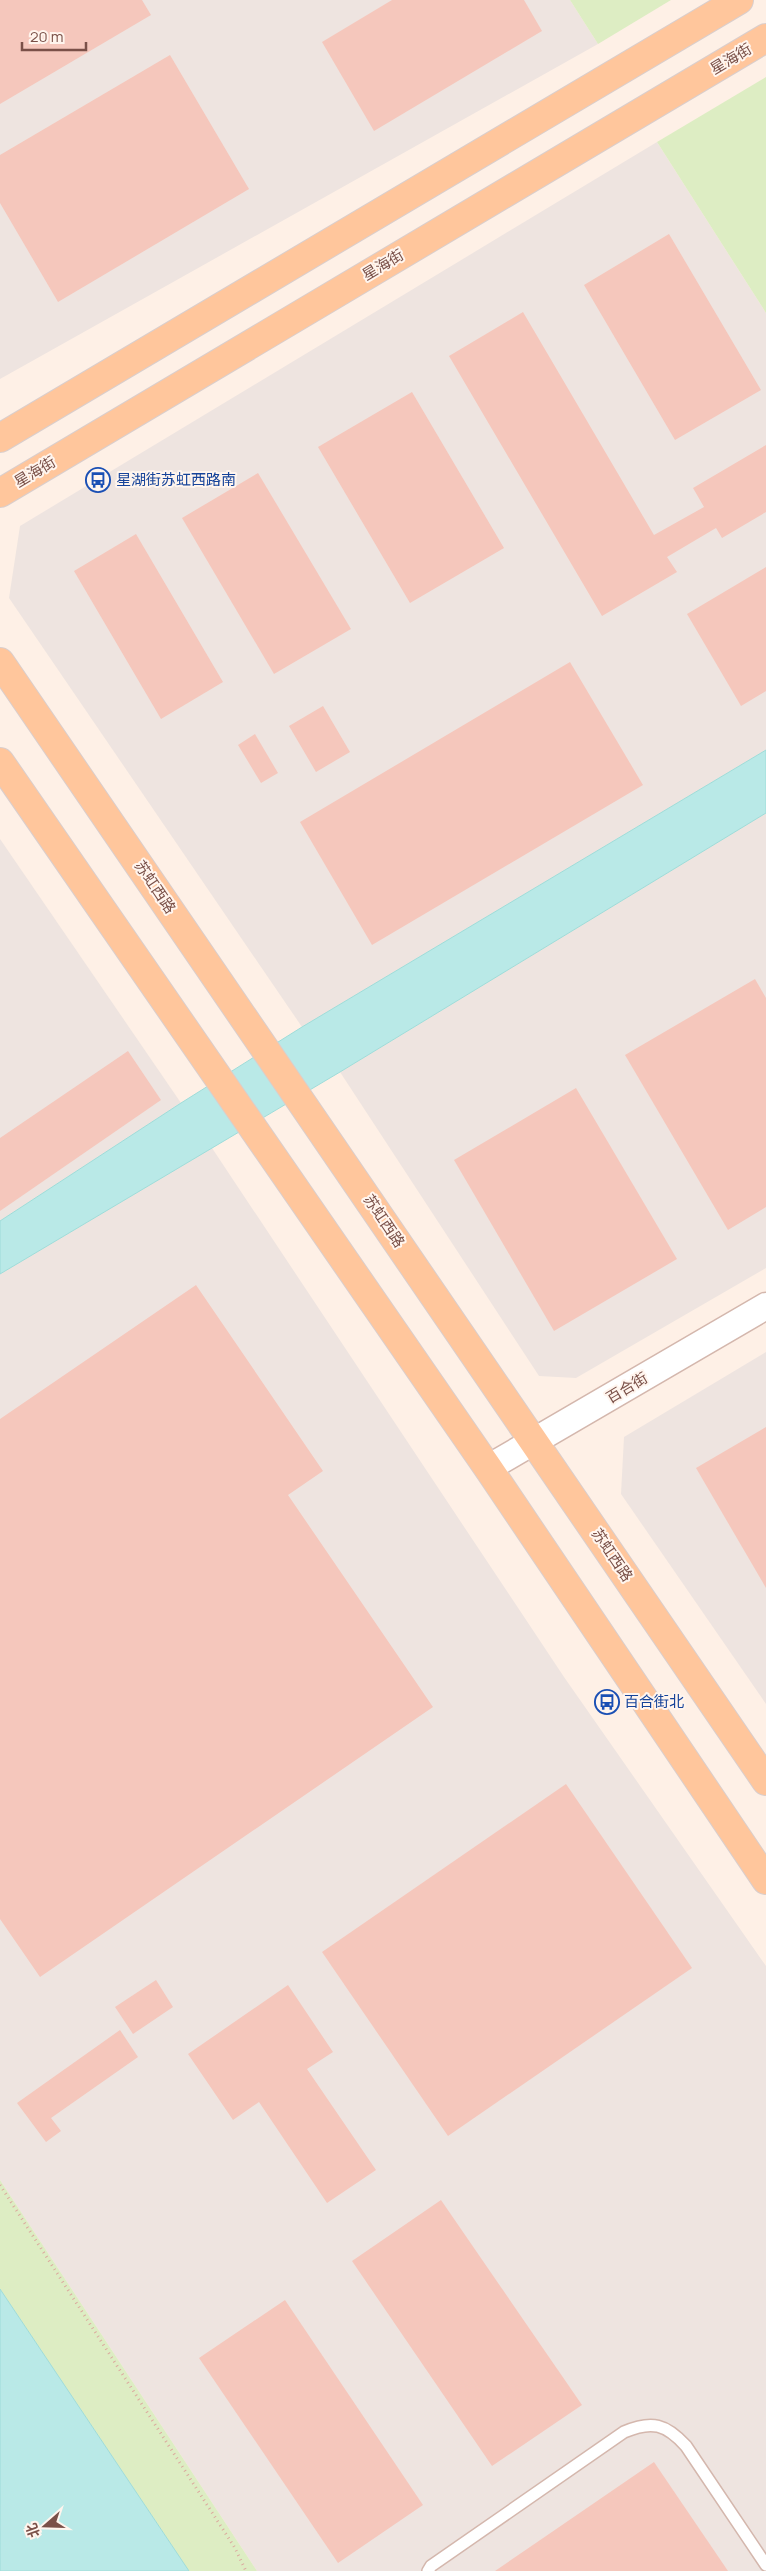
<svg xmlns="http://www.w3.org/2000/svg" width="766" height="2571" font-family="Manrope,'Noto Sans SC',sans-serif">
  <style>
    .industrial { fill: #eee4e0 }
    .green { fill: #ddedc3 }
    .water { fill: #b9e9e7; stroke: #9edcd9 }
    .building { fill: #f5c7bc }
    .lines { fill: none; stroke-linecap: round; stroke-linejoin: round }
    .service-casing { stroke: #d4b7ad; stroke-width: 14 }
    .tertiary-casing { stroke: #d4b7ad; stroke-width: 29 }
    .primary-casing { stroke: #dacecc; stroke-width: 30 }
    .path { stroke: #dba99e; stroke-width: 3; stroke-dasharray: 1 4; stroke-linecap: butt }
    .service { stroke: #fff; stroke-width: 11 }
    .tertiary { stroke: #fff; stroke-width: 26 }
    .primary { stroke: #ffc69c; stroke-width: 28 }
    .labels { text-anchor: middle; stroke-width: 4; stroke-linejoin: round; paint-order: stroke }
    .street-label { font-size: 15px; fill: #7a5048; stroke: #fff5ee }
    .transit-label { font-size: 15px; fill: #164399; stroke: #fff5ee; text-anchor: start }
  </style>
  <rect width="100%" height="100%" fill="#fef0e6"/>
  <!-- industrial -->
  <g class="industrial">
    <path d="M0,0H570L598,44L0,379Z"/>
    <path d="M657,142L766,313V750L302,1027L9,598L20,526Z"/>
    <path d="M766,813V1268L576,1378L539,1376L340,1072Z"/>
    <path d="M0,839L181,1103L0,1221Z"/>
    <path d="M212,1148L564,1677L766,1966V2571H257L0,2180V1274Z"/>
    <path d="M766,1352V1704L621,1494L624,1437Z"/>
  </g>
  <!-- green -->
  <g class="green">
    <path d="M570,0H671L598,44Z"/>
    <path d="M766,77V313L657,142Z"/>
    <path d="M0,2180L257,2571H189L0,2289Z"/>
  </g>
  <!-- water -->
  <g class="water">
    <path d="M766,750V813L340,1072L0,1274V1221L181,1103L302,1027Z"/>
    <path d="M0,2289L189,2571H0Z"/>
  </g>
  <!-- building -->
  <g class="building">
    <path d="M0,0H142L151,15L0,104Z"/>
    <path d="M392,0H524L542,31L374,131L322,42Z"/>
    <path d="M170,55L249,189L58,302L0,203V155Z"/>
    <path d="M669,234L761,390L675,440L584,285Z"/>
    <path d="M523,312L654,535L704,507L693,488L766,445V512L722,538L716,528L667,557L677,572L602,616L449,356Z"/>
    <path d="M412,392L504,548L410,603L318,447Z"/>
    <path d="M258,473L351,629L274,674L182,518Z"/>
    <path d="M136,534L223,682L161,719L74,571Z"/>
    <path d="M766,567V691L741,706L687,614Z"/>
    <path d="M570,662L643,785L372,945L300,822Z"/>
    <path d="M323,706L350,752L316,772L289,726Z"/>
    <path d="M255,734L278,773L261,783L238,745Z"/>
    <path d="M755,979L766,998V1207L728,1230L625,1055Z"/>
    <path d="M128,1051L161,1100L0,1211V1138Z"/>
    <path d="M576,1088L677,1259L554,1331L454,1160Z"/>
    <path d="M196,1285L323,1471L288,1495L433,1707L40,1977L0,1919V1419Z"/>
    <path d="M766,1427V1588L696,1468Z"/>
    <path d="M566,1784L692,1968L448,2136L322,1952Z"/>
    <path d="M156,1980L173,2007L133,2034L115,2007Z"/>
    <path d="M288,1985L333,2052L307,2069L376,2170L327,2203L259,2102L233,2120L188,2054Z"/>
    <path d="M120,2030L138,2057L51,2118L61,2131L46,2142L17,2103Z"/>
    <path d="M441,2200L582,2405L492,2466L352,2261Z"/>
    <path d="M285,2300L423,2505L338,2563L199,2358Z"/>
    <path d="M654,2462L728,2571H495Z"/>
  </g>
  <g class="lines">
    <defs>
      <path id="service" d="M428,2571L431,2566L624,2432C652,2420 666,2424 686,2446L766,2565"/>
      <path id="tertiary" d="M488,1468L766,1306"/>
      <g id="primary">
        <path d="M0,438L739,0"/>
        <path d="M0,493L766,38"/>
        <path d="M0,662L766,1781"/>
        <path d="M0,762L488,1468L766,1880"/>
      </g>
    </defs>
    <!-- service casing -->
    <use href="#service" class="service-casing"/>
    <!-- tertiary casing -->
    <use href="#tertiary" class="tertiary-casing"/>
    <!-- primary casing -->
    <use href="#primary" class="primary-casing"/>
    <!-- path -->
    <path class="path" d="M0,2185L235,2548L246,2571"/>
    <!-- service -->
    <use href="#service" class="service"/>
    <!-- tertiary -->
    <use href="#tertiary" class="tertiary"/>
    <!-- primary -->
    <use href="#primary" class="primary"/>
  </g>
  <!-- icons -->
  <defs>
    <symbol id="bus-ring" viewBox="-11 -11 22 22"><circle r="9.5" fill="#fff5ee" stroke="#1a4fb4" stroke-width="1.5"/><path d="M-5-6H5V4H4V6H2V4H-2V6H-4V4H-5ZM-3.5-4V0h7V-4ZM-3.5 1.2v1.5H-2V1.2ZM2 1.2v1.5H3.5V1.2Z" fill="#1a4fb4"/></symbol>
  </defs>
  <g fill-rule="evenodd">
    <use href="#bus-ring" x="84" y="466" width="28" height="28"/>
    <use href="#bus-ring" x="593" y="1688" width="28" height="28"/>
  </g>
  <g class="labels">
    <!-- street labels -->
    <g class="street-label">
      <text transform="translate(731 59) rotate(-31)" y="5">星海街</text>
      <text transform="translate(383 265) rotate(-31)" y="5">星海街</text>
      <text transform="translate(35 472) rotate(-31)" y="5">星海街</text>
      <text transform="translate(155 887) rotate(56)" y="5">苏虹西路</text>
      <text transform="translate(384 1221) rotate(56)" y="5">苏虹西路</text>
      <text transform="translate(627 1388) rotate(-31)" y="5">百合街</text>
      <text transform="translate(612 1555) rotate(56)" y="5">苏虹西路</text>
    </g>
    <!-- transit labels -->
    <g class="transit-label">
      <text x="116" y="485">星湖街苏虹西路南</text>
      <text x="624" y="1707">百合街北</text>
    </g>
  </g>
  <!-- north arrow -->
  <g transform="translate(45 2526) rotate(250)" stroke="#fff5ee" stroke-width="4" paint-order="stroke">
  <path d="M0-4L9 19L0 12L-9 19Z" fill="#7a5048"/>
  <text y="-8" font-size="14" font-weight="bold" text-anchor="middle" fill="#7a5048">北</text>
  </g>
  <!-- scale -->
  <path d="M22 42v8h64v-8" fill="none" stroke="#7a5048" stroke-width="2.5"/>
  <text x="30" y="42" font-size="15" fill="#7a5048" stroke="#fff5ee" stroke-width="4" paint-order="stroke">20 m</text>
</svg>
